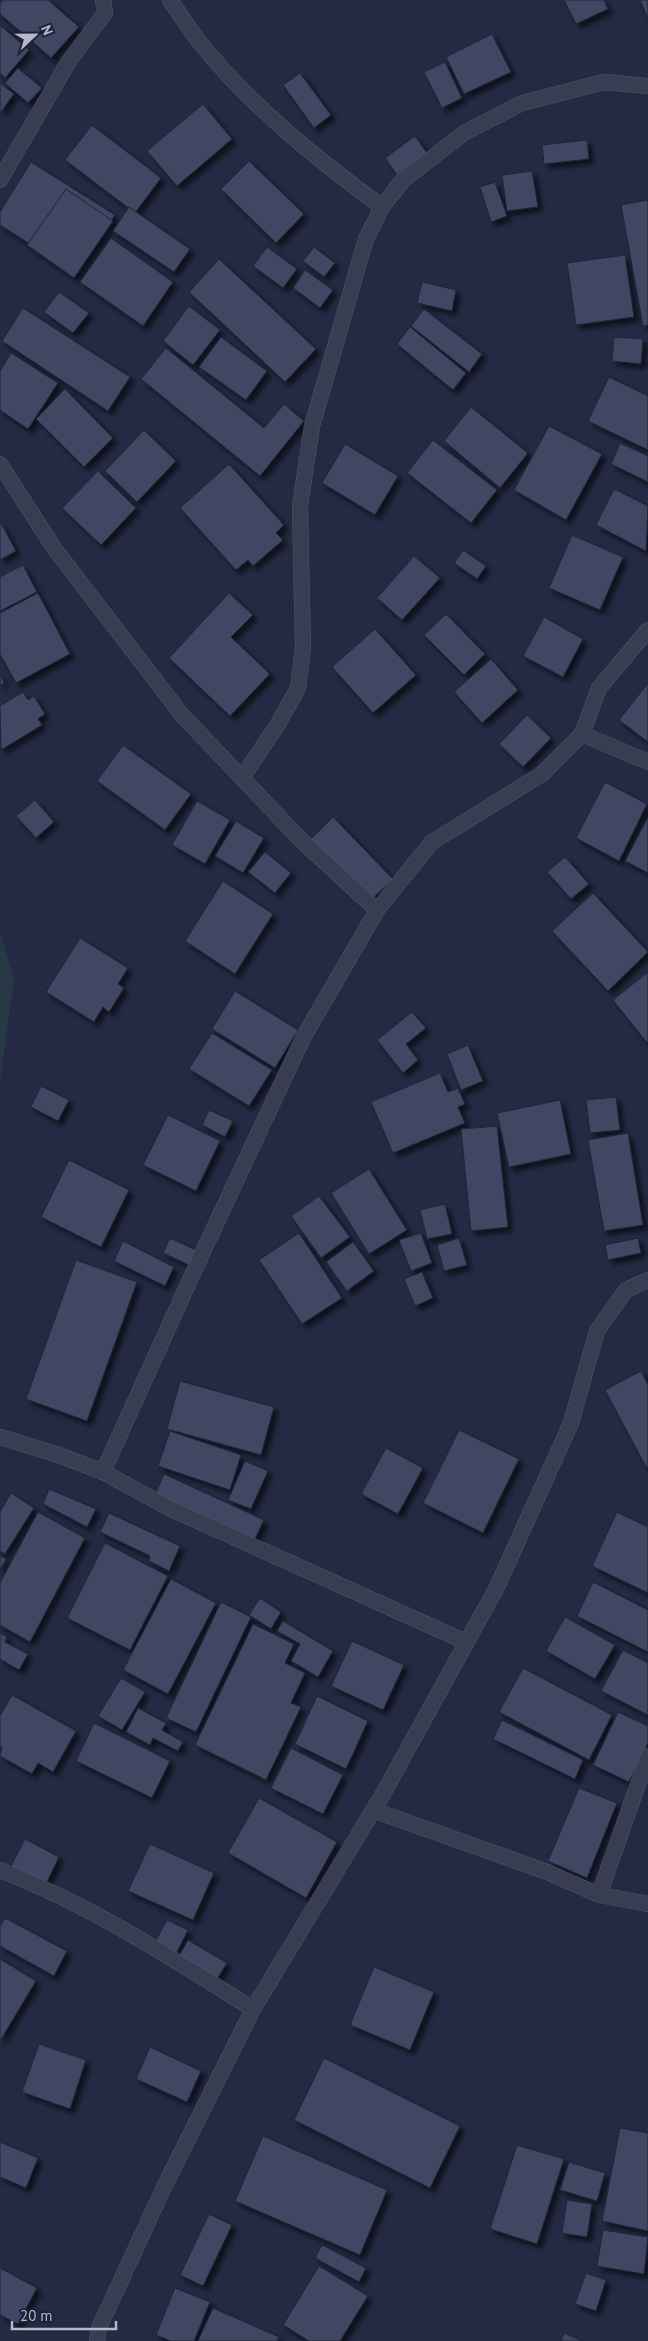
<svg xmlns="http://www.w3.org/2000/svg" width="648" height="2341" font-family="'PT Sans',sans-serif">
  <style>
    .green { fill: #263944 }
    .building { fill: #404763; stroke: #1f2439; filter: url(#shadow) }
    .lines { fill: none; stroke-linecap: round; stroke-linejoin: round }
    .minor-casing { stroke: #54586c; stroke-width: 16 }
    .minor { stroke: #393d52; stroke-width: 15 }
  </style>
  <defs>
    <filter id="shadow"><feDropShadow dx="4.5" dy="4.5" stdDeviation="2.5" flood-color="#0009"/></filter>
  </defs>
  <rect width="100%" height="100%" fill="#242a43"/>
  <!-- green -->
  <path class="green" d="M0,931L14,979L0,1083Z"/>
  <!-- building -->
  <g class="building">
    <path d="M3,0H48L79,27L51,58L0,14V4Z"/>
    <path d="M564,0H604L608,9L576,24Z"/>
    <path d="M640,0H648V19Z"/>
    <path d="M0,25L29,50L5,78L0,73Z"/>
    <path d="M492,34L511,72L464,94L446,57Z"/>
    <path d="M445,62L462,98L442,108L424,72Z"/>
    <path d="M18,68L42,88L28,103L5,83Z"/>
    <path d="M300,73L331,115L314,128L283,85Z"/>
    <path d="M0,83L14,94L0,113Z"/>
    <path d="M203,104L232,139L177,186L147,151Z"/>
    <path d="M92,125L161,178L135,213L65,160Z"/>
    <path d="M415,136L427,153L397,175L385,158Z"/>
    <path d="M587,140L589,159L544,164L542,145Z"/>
    <path d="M249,161L304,214L276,243L221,189Z"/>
    <path d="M31,162L115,215L77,274L0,225V212Z"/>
    <path d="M532,171L538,207L507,211L502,175Z"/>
    <path d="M495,182L507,216L491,222L480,187Z"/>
    <path d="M66,189L113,221L74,278L27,245Z"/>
    <path d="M648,200V325L643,326L621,205Z"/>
    <path d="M129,207L190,249L174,272L113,231Z"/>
    <path d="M111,238L173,282L143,326L80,282Z"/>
    <path d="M267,247L297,269L283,288L253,266Z"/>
    <path d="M314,247L335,263L324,277L303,261Z"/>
    <path d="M625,255L634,317L576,325L567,263Z"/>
    <path d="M219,259L316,349L285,382L189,292Z"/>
    <path d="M305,270L333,290L320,308L293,288Z"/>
    <path d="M422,282L456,290L452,311L417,303Z"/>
    <path d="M59,292L89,313L73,333L44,312Z"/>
    <path d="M189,306L220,330L193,365L163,341Z"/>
    <path d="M23,308L130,377L108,411L2,341Z"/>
    <path d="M424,309L482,354L469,372L411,326Z"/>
    <path d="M410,327L466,373L453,390L397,344Z"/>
    <path d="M221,337L267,371L246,400L199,367Z"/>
    <path d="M614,337L643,339L641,364L612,361Z"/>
    <path d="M166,348L264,428L284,404L304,421L260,476L141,379Z"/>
    <path d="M11,353L58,383L28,429L0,410V371Z"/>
    <path d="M609,377L648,396V450L588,421Z"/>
    <path d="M65,389L113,438L84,467L36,419Z"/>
    <path d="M471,407L528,453L500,488L444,441Z"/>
    <path d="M549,426L602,454L566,520L514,490Z"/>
    <path d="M144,430L176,461L137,502L105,471Z"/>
    <path d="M433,440L497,490L471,523L407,473Z"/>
    <path d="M620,443L648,456V482L611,464Z"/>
    <path d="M345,444L398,476L375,515L322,483Z"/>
    <path d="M229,464L284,525L276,533L283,540L253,566L248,560L236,570L180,508Z"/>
    <path d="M98,471L136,508L101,545L62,508Z"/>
    <path d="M614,489L648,506L646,551L596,525Z"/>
    <path d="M0,521L16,551L0,560Z"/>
    <path d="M572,535L623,557L600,610L549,588Z"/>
    <path d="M463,550L486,566L477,579L454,563Z"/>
    <path d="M414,556L440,578L402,620L377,598Z"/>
    <path d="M23,565L37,592L0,611V577Z"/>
    <path d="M38,593L70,654L16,683L0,654V613Z"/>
    <path d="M229,593L253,615L231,637L270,674L230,716L169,658Z"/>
    <path d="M446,614L485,654L464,675L424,635Z"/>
    <path d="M544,617L583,639L563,677L523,656Z"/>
    <path d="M375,629L416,675L373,713L332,667Z"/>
    <path d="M491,659L518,690L482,723L454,692Z"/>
    <path d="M0,673L4,683L0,685Z"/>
    <path d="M648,683V742L619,720Z"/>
    <path d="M23,692L28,700L34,696L45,714L38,719L42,725L1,750L0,706Z"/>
    <path d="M527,715L551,738L523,767L499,744Z"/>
    <path d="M123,745L191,794L165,830L97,781Z"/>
    <path d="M605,782L647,804L619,861L576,838Z"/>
    <path d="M35,800L54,822L36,838L16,816Z"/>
    <path d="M197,801L230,820L205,864L172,845Z"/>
    <path d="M333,817L393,879L371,900L310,840Z"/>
    <path d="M648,817V873L625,861Z"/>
    <path d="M236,821L264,838L243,873L215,856Z"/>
    <path d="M265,852L291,873L275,893L248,872Z"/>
    <path d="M565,857L589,884L571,899L547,872Z"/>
    <path d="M223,881L273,914L235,974L185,941Z"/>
    <path d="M593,893L648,952L608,991L552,931Z"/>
    <path d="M80,938L128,968L118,984L124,988L109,1012L103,1007L94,1022L46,992Z"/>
    <path d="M648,972V1042L647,1043L613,1000Z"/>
    <path d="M235,991L298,1030L275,1068L212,1029Z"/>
    <path d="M412,1012L426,1028L406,1044L418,1060L403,1073L377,1040Z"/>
    <path d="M212,1033L272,1070L249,1106L189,1069Z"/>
    <path d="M468,1045L483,1081L461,1090L447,1054Z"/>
    <path d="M440,1073L448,1092L458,1088L465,1104L458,1107L465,1123L393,1153L371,1102Z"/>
    <path d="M41,1086L69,1100L58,1121L31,1107Z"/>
    <path d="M616,1097L620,1130L590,1133L586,1100Z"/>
    <path d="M560,1100L571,1154L509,1167L497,1113Z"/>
    <path d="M209,1110L233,1121L225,1137L202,1125Z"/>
    <path d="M168,1115L220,1141L196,1191L143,1165Z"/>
    <path d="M497,1126L508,1227L471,1231L461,1129Z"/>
    <path d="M628,1133L643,1225L604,1231L588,1140Z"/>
    <path d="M69,1160L129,1190L101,1247L41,1217Z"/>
    <path d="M369,1169L407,1230L369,1254L331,1193Z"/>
    <path d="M319,1196L350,1237L321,1258L291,1216Z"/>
    <path d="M445,1204L452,1234L427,1239L420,1210Z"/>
    <path d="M299,1233L342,1298L302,1324L259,1260Z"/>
    <path d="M421,1233L432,1263L411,1271L399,1240Z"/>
    <path d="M170,1238L196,1250L189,1265L163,1253Z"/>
    <path d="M459,1238L467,1265L444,1271L437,1245Z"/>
    <path d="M638,1238L641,1253L608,1260L605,1245Z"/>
    <path d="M123,1241L174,1267L165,1286L114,1261Z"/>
    <path d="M353,1242L374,1271L347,1291L326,1262Z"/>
    <path d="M76,1260L137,1282L87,1421L26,1399Z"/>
    <path d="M422,1272L433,1298L415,1306L404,1279Z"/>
    <path d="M641,1371L648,1385V1466L646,1467L605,1390Z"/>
    <path d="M180,1381L274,1407L261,1455L167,1429Z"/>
    <path d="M459,1430L519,1459L483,1533L423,1503Z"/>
    <path d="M170,1431L241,1455L230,1490L158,1466Z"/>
    <path d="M386,1448L423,1468L398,1514L361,1494Z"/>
    <path d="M245,1461L268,1471L251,1509L228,1500Z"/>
    <path d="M164,1474L264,1520L254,1541L155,1495Z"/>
    <path d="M49,1489L96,1509L87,1527L43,1504Z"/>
    <path d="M11,1493L34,1508L5,1554L0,1551V1512Z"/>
    <path d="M38,1512L85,1538L30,1642L0,1625V1583Z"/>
    <path d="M617,1512L648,1527V1593L592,1566Z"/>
    <path d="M109,1513L180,1546L169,1571L149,1561L150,1556L100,1532Z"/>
    <path d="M105,1543L168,1576L130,1650L67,1618Z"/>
    <path d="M0,1556L6,1559L0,1570Z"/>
    <path d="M171,1579L216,1603L168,1694L123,1670Z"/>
    <path d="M593,1582L648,1610V1652L577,1616Z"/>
    <path d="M260,1598L281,1612L271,1629L249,1615Z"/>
    <path d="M221,1602L251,1617L196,1732L166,1718Z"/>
    <path d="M565,1617L615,1645L595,1679L546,1651Z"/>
    <path d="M283,1621L333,1651L318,1677L291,1661L300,1644L277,1631Z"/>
    <path d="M253,1624L294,1644L285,1663L305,1673L291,1703L301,1707L266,1780L195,1745Z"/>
    <path d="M0,1633L7,1637L5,1642L28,1654L19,1670L0,1659Z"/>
    <path d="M352,1641L404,1665L383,1710L331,1686Z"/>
    <path d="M623,1650L648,1663V1715L601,1691Z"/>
    <path d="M523,1668L612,1715L589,1760L499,1712Z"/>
    <path d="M121,1678L145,1692L122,1730L98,1716Z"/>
    <path d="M12,1695L76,1731L53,1772L38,1763L32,1774L0,1756L2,1747L0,1746V1716Z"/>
    <path d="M317,1696L368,1721L346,1769L295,1744Z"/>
    <path d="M138,1708L166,1723L162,1730L183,1742L178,1751L153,1738L150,1745L126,1732Z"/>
    <path d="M618,1712L648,1726V1743L629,1782L593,1765Z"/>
    <path d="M502,1720L583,1760L575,1779L493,1739Z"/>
    <path d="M94,1723L170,1761L152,1798L76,1761Z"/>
    <path d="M291,1748L343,1775L323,1814L271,1788Z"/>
    <path d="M579,1788L617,1803L587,1878L548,1861Z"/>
    <path d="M259,1798L337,1842L306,1898L228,1853Z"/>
    <path d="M25,1839L59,1857L45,1886L10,1868Z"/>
    <path d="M150,1844L214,1873L193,1920L128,1891Z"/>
    <path d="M5,1918L67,1951L54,1976L0,1946V1926Z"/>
    <path d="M167,1920L188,1930L176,1954L155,1942Z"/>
    <path d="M188,1940L227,1963L217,1979L179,1956Z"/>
    <path d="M0,1959L36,1981L0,2041Z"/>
    <path d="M374,1967L434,1992L410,2050L350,2025Z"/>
    <path d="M39,2044L86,2060L70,2109L22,2092Z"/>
    <path d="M150,2047L201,2071L187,2102L136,2079Z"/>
    <path d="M324,2058L460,2126L430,2188L294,2120Z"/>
    <path d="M620,2128L648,2133V2231L602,2221Z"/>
    <path d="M263,2136L387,2190L360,2255L235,2201Z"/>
    <path d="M0,2142L38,2158L26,2188L0,2177Z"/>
    <path d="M517,2145L564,2159L537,2244L490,2229Z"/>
    <path d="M569,2162L605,2173L597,2201L560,2190Z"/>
    <path d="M567,2200L592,2204L587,2237L562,2233Z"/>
    <path d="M209,2214L232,2225L203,2286L180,2275Z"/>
    <path d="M603,2230L648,2237L644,2274L597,2266Z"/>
    <path d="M322,2245L366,2268L359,2282L315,2258Z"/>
    <path d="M319,2266L368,2296L340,2341H309L283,2325Z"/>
    <path d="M0,2268L37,2288L18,2324L0,2315Z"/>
    <path d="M586,2273L606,2280L596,2311L575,2304Z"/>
    <path d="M175,2288L210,2302L194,2341H171L156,2335Z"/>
    <path d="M213,2308L279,2337L277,2341H198Z"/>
    <path d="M564,2333L583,2341H561Z"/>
  </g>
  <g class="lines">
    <defs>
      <g id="minor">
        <path d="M170,0C180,14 190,30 201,44C252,107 317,159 382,207"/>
        <path d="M0,180L69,61L105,13L103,0"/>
        <path d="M0,464L54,548L182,715L300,839L377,910"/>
        <path d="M582,734L648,762"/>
        <path d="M242,778L278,724L298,688L303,648L300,506L312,426L366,239L382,207L402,181L464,133L522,103L604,82L648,86"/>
        <path d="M0,1437L59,1455L103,1472L171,1509L466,1642"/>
        <path d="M103,1472L194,1271L303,1038L377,910L432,842L542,774L582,734L599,688L648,630"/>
        <path d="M373,1810L547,1872L599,1895L648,1904"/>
        <path d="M0,1870C90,1905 172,1958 253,2009"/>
        <path d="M599,1895L648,1756"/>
        <path d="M97,2341L99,2328L165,2185L253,2009L383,1794L497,1587L571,1423L597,1331L626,1290L648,1280"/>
      </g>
    </defs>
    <!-- minor casing -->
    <use href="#minor" class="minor-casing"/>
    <!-- minor -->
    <use href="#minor" class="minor"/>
  </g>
  <!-- north arrow -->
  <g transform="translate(35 35) rotate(68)" stroke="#1d2237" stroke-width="4" paint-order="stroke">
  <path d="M0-4L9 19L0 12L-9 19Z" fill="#b6b9cc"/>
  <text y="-8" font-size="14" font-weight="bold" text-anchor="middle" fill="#b6b9cc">N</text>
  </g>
  <!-- scale -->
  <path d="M12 2321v8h104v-8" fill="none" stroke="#b6b9cc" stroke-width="2.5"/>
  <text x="20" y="2321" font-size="15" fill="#b6b9cc" stroke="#1d2237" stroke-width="4" paint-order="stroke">20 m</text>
</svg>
